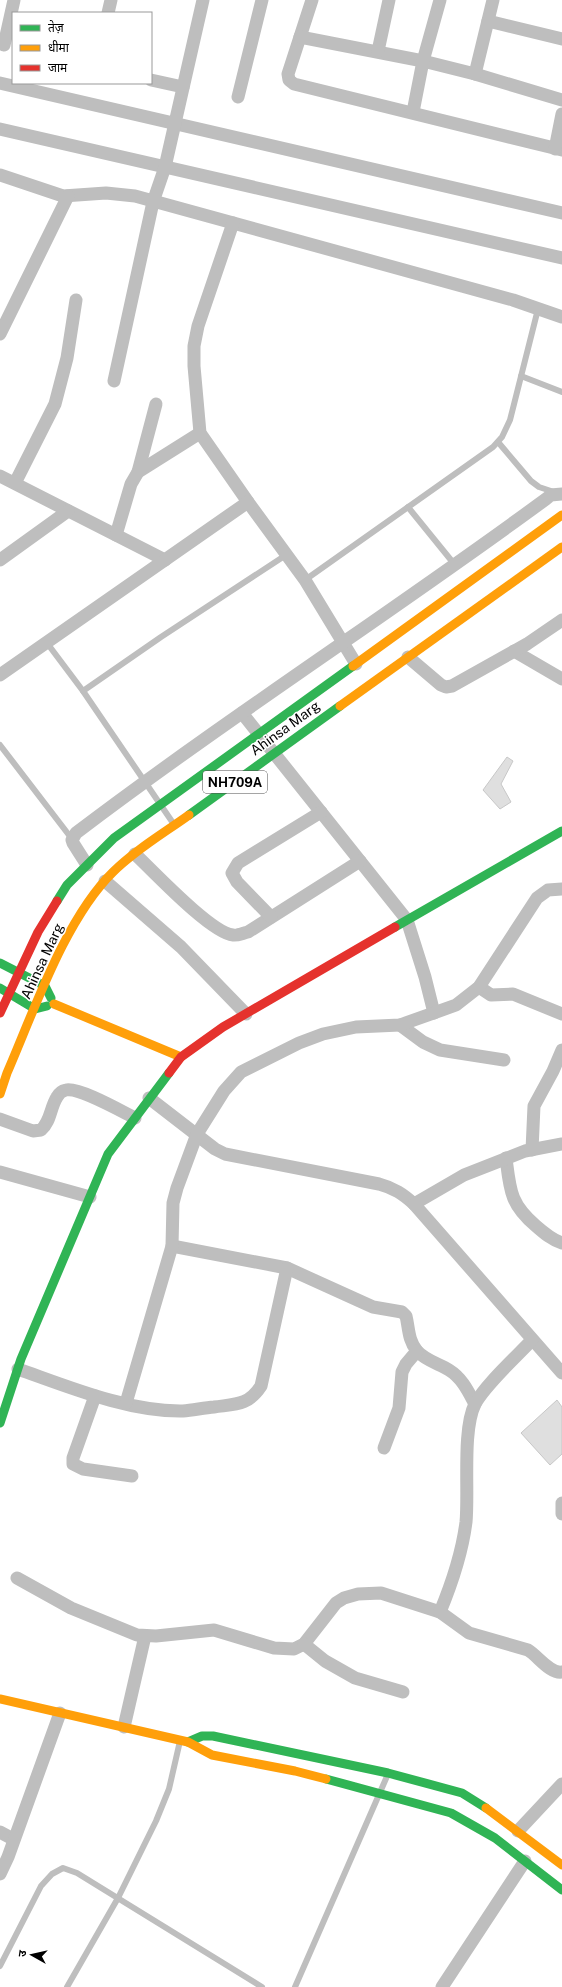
<svg xmlns="http://www.w3.org/2000/svg" width="562" height="1987" font-family="'Public Sans','Noto Sans Devanagari',sans-serif">
  <style>
    .building { fill: #dfdfdf; stroke: #c7c7c7 }
    .lines { fill: none; stroke-linecap: round; stroke-linejoin: round }
    .lane { stroke: #bebebe; stroke-width: 6 }
    .street { stroke: #bebebe; stroke-width: 13 }
    .fast { stroke: #30b455; stroke-width: 9 }
    .slow { stroke: #ff9f0a; stroke-width: 9 }
    .jam { stroke: #e5322d; stroke-width: 9 }
    .labels { text-anchor: middle; stroke-width: 3; stroke-linejoin: round; paint-order: stroke }
    .shield { fill: #fff; stroke: #4c4c4c; stroke-width: 1 }
    .shield-label { font-size: 13px; font-weight: bold; fill: #000 }
    .street-label { font-size: 14px; fill: #000; stroke: #fff }
  </style>
  <rect width="100%" height="100%" fill="#fff"/>
  <!-- building -->
  <g class="building">
    <path d="M507,757L513,761L501,784L511,802L500,809L483,790Z"/>
    <path d="M557,1400L562,1407V1454L550,1465L521,1433Z"/>
  </g>
  <g class="lines">
    <!-- lane -->
    <g class="lane">
      <path d="M521,376L562,392"/>
      <path d="M498,442L531,481L539,487L554,492"/>
      <path d="M408,507L455,565"/>
      <path d="M305,580L493,447L502,437L510,420L538,309"/>
      <path d="M47,643L83,691L173,823"/>
      <path d="M83,691L161,637L286,555"/>
      <path d="M0,745L72,839"/>
      <path d="M0,1966L41,1886L52,1874L63,1868L77,1873L262,1987"/>
      <path d="M67,1987L118,1898L156,1821L169,1789L180,1741"/>
      <path d="M295,1987L388,1774"/>
    </g>
    <!-- street -->
    <g class="street">
      <path d="M312,0L288,74L289,80L294,84L562,150"/>
      <path d="M108,13L111,0"/>
      <path d="M488,21L562,39"/>
      <path d="M300,37L423,61L475,74L562,100"/>
      <path d="M4,45L14,0"/>
      <path d="M378,51L389,0"/>
      <path d="M475,74L493,0"/>
      <path d="M151,80L183,87"/>
      <path d="M0,83L562,213"/>
      <path d="M238,97L262,0"/>
      <path d="M413,112L423,61L440,0"/>
      <path d="M0,129L562,258"/>
      <path d="M555,149L562,114"/>
      <path d="M0,175L63,196L106,193L135,196L513,300L562,317"/>
      <path d="M233,223L198,326L194,346V366L200,433L248,502"/>
      <path d="M0,334L68,196"/>
      <path d="M114,381L153,202L165,167L203,0"/>
      <path d="M138,472L156,404"/>
      <path d="M0,476L165,560"/>
      <path d="M15,483L55,404L67,358L76,300"/>
      <path d="M116,535L131,484L138,472L200,433"/>
      <path d="M0,560L68,511"/>
      <path d="M514,651L562,679"/>
      <path d="M408,657L441,685L446,687L452,686L527,644L562,620"/>
      <path d="M0,675L248,502L305,580L356,664"/>
      <path d="M242,713L407,920L425,977L434,1013"/>
      <path d="M135,854C153,871 211,933 233,935C237,936 243,933 248,932L360,861"/>
      <path d="M87,865L73,843L72,840L76,833C229,717 391,613 546,499L551,495L562,494"/>
      <path d="M105,881L181,947L246,1014"/>
      <path d="M271,917L237,882L232,873L238,863L321,812"/>
      <path d="M479,987L491,995L513,994L562,1014"/>
      <path d="M400,1025L423,1042L440,1050L504,1060"/>
      <path d="M149,1098L215,1149L225,1154L379,1184C394,1188 403,1194 414,1204L562,1373"/>
      <path d="M0,1119L33,1131L41,1130C51,1121 50,1108 57,1097C59,1093 61,1091 66,1090C79,1087 121,1111 135,1118"/>
      <path d="M532,1150L534,1106L553,1071L562,1050"/>
      <path d="M506,1158C510,1190 510,1204 536,1226C544,1233 552,1240 562,1243"/>
      <path d="M0,1172L90,1197"/>
      <path d="M414,1204L464,1175L525,1151L562,1144"/>
      <path d="M172,1246L287,1268L373,1307L402,1312L406,1316C409,1328 408,1340 417,1351C425,1360 439,1364 449,1370C462,1378 468,1391 475,1404"/>
      <path d="M18,1369C69,1387 129,1412 183,1411C193,1410 204,1408 214,1407C235,1404 248,1406 261,1386L287,1268"/>
      <path d="M95,1396L73,1458V1464L83,1469L132,1476"/>
      <path d="M126,1403L172,1246L173,1203L177,1188L197,1134L224,1091L241,1072L299,1043L323,1034L356,1027L400,1025L456,1005L479,987L537,898L548,890L562,889"/>
      <path d="M384,1448L399,1408L402,1372L406,1364L417,1351"/>
      <path d="M562,1503V1514"/>
      <path d="M17,1578L71,1608L137,1635L156,1636L214,1630L274,1648L294,1649L304,1644L336,1603L344,1598L358,1594L381,1593L440,1612L469,1633L528,1650C538,1656 550,1674 562,1672"/>
      <path d="M440,1612C452,1583 462,1554 466,1522C469,1491 462,1430 475,1404C485,1385 517,1356 532,1340"/>
      <path d="M304,1644L325,1661L355,1678L403,1692"/>
      <path d="M124,1727L145,1636"/>
      <path d="M518,1831L562,1784"/>
      <path d="M0,1832L13,1839"/>
      <path d="M0,1874L8,1857L60,1713"/>
      <path d="M442,1987L525,1861"/>
    </g>
    <!-- fast -->
    <g class="fast">
      <path d="M189,815L340,706"/>
      <path d="M57,901L67,885L114,838L353,666"/>
      <path d="M395,927L562,831"/>
      <path d="M0,963L45,986L51,998"/>
      <path d="M0,988L35,1009L47,1006"/>
      <path d="M0,1423L21,1359L108,1154L169,1073"/>
      <path d="M188,1742L202,1736H213L388,1773L462,1793L486,1808"/>
      <path d="M326,1779L451,1813L495,1838L562,1890"/>
    </g>
    <!-- slow -->
    <g class="slow">
      <path d="M353,666L562,515"/>
      <path d="M340,706L562,547"/>
      <path d="M54,1004L181,1057"/>
      <path d="M0,1094L7,1073C34,1011 65,919 113,872C135,850 164,833 189,815"/>
      <path d="M0,1699L188,1742L212,1755L295,1771L326,1779"/>
      <path d="M486,1808L562,1865"/>
    </g>
    <!-- jam -->
    <g class="jam">
      <path d="M0,1013L38,932L57,901"/>
      <path d="M169,1073L181,1057L223,1027L395,927"/>
    </g>
  </g>
  <g class="labels">
    <!-- shield labels -->
    <rect class="shield" x="203" y="771" width="64" height="22" rx="3"/>
    <g class="shield-label">
      <text x="235" y="787">NH709A</text>
    </g>
    <!-- street labels -->
    <g class="street-label">
      <text transform="translate(285 728) rotate(-36)" y="5">Ahinsa Marg</text>
      <text transform="translate(42 961) rotate(-65)" y="5">Ahinsa Marg</text>
    </g>
  </g>
  <!-- legend -->
  <rect x="12" y="12" width="140" height="72" fill="#ffffff" stroke="#999999"/>
  <rect x="20" y="25" width="20" height="6" fill="#30b455" stroke="#999999"/>
  <text x="48" y="32" font-size="12" fill="#000000">तेज़</text>
  <rect x="20" y="45" width="20" height="6" fill="#ff9f0a" stroke="#999999"/>
  <text x="48" y="52" font-size="12" fill="#000000">धीमा</text>
  <rect x="20" y="65" width="20" height="6" fill="#e5322d" stroke="#999999"/>
  <text x="48" y="72" font-size="12" fill="#000000">जाम</text>
  <!-- north arrow -->
  <g transform="translate(32 1955) rotate(278)" stroke="#ffffff" stroke-width="3" paint-order="stroke">
  <path d="M0-3L7 15L0 10L-7 15Z" fill="#000000"/>
  <text y="-6" font-size="11" font-weight="bold" text-anchor="middle" fill="#000000">उ</text>
  </g>
</svg>
